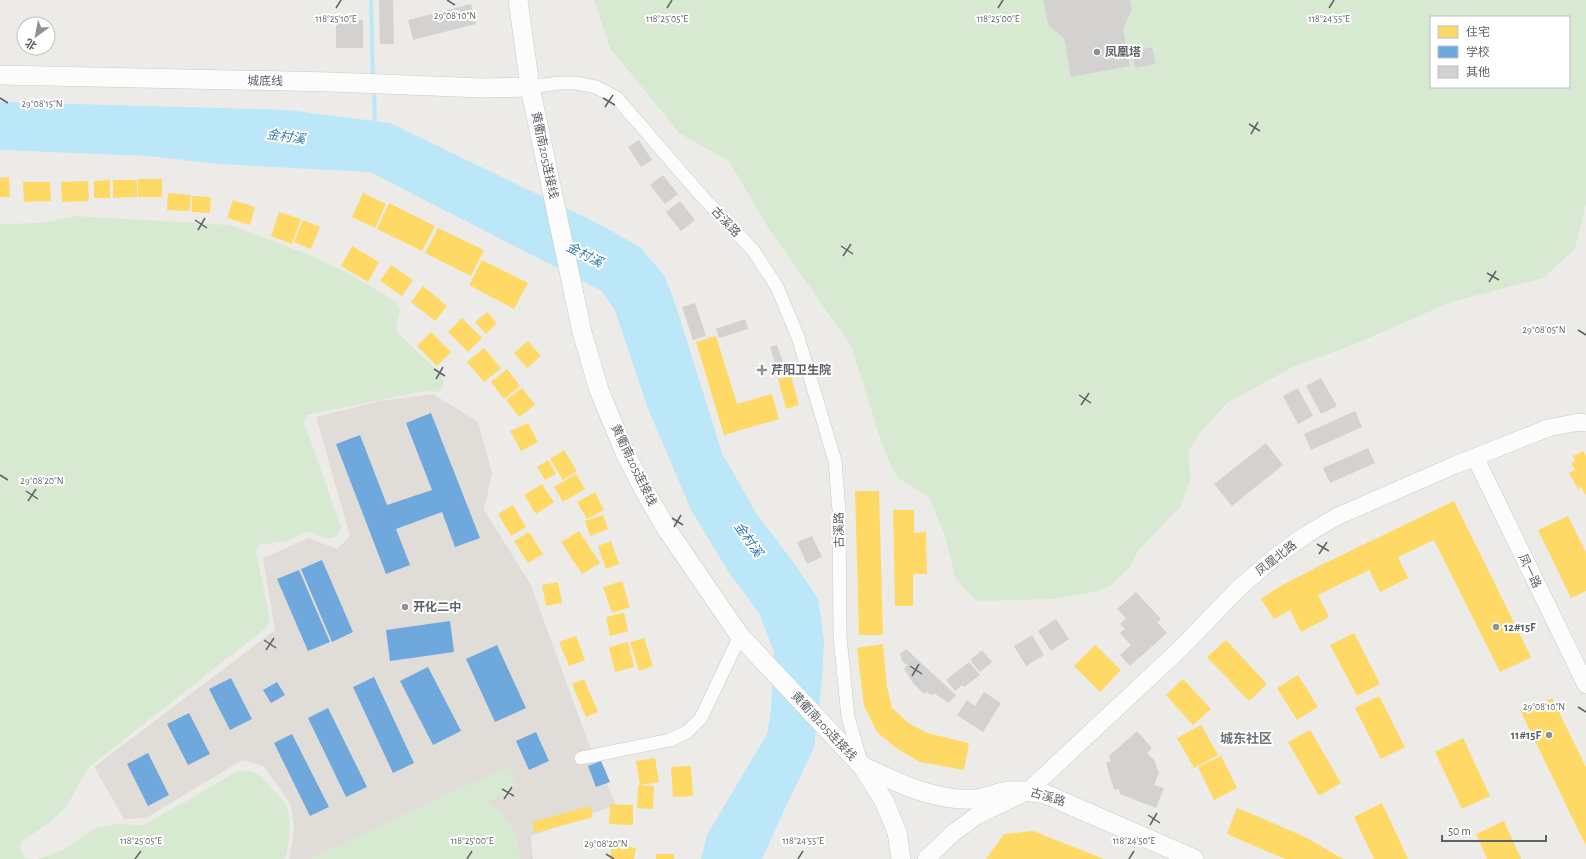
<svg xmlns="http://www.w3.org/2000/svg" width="1586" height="859" font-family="'Alegreya Sans','Noto Sans SC',sans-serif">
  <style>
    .education { fill: #e0ddd8 }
    .green { fill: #d7ead1; fill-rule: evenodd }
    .water { fill: #bbe7f8 }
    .homes { fill: #ffd966 }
    .schools { fill: #6fa8dc }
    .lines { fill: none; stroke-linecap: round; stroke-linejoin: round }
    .stream { stroke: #bbe7f8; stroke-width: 4 }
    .building { fill: #d4d2d1 }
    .minor-casing { stroke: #c9c9c9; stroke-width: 14 }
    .tertiary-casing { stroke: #c9c9c9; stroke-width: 18 }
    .secondary-casing { stroke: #c9caca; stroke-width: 20 }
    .minor { stroke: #fcfcfc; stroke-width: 13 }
    .tertiary { stroke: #fcfcfc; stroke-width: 17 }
    .secondary { stroke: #fcfcfc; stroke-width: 19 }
    .ticks { fill: none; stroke: #5c6267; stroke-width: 1.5 }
    .poi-dot { fill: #8f9294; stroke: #fff; stroke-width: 1.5 }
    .labels { text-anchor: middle; stroke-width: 4; stroke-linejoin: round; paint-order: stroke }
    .poi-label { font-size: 12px; font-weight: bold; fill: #5c6267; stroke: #fff; text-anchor: start }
    .street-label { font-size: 12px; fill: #5c6267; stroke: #fff }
    .water-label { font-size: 13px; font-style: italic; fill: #347da8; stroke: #fff }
    .neighbourhood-label { font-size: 13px; font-weight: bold; fill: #6d7579; stroke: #fff }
    .ticks-label { font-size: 10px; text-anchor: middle; fill: #5c6267; stroke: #fff; stroke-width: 4; stroke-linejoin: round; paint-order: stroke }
  </style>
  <rect width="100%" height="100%" fill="#edebe8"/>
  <!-- education -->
  <path class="education" d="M433,394L478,422L492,473L484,510L531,585L587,739L616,805L531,836L533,859H289L294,830L291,805L264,766L242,760L146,818L124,819L94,767L275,630L263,558L309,538L337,549L350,536L316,417L380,401Z"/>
  <!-- green -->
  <g class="green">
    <path d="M594,0H1586V204L1575,249L1543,278L1451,302L1355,344L1293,367L1227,403L1204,428L1189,450L1190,482L1180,507L1137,552L1130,567L1109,587L1094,592L1053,599L980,601L972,597L956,579L944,533L929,497L898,478L892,468L881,441L851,346L767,226L729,161L679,133L610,48ZM1431,17H1569V87H1431Z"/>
    <path d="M75,216L230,225L307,254L352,275L396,302L400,310L396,328L403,338L441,374L444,383L442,389L437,392L426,391L307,415L304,422L341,527C337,546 319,536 307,531L288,541L259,545L256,552L270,620L267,627L89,767C81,779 75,793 67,805C56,820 36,831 21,842L20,849L25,858L30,859H0V224L41,223Z"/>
    <path d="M508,766L518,786L488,802C510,820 517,830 520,859H310Z"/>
    <path d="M238,771C244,771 251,770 256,773C260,775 284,801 286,804C291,820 291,843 285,859H38L63,850L95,828L118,824L144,825Z"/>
  </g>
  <!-- water -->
  <path class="water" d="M0,102L288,110L390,123L595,222L640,247L664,275L676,306L722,453L756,513L794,563L818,599L824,640L822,681L814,748L785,808L762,859H701L707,835L767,734L771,711L774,652L759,613L728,571L691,510L647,406L615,311L602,291L370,172L217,164L149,156L0,150Z"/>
  <!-- homes -->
  <g class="homes">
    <path d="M9,177L10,197H0V178Z"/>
    <rect x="138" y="179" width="24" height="18"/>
    <path d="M110,180V198H94V181Z"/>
    <path d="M113,180H137V197L113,198Z"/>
    <path d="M88,181L89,201L62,202L61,182Z"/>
    <path d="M23,182H50L51,201L24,202Z"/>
    <path d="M168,193L191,195L190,211L167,210Z"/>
    <path d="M363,193L386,204L375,228L352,217Z"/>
    <path d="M192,196L211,197L210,213L192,212Z"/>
    <path d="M233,200L255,207L250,225L227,218Z"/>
    <path d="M389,203L435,226L422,251L377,229Z"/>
    <path d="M279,212L301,219L292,244L271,236Z"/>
    <path d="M303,220L320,227L311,249L294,242Z"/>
    <path d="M438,228L484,250L471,276L425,253Z"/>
    <path d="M352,246L379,262L368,282L341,266Z"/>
    <path d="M482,260L528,283L514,309L469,285Z"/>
    <path d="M391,265L413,280L402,296L380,281Z"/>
    <path d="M423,286L447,306L435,321L411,302Z"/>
    <path d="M487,312L497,323L486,334L475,322Z"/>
    <path d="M462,318L482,338L468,352L448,332Z"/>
    <path d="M431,332L451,352L437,366L417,346Z"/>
    <path d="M716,336L737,404L772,394L779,419L724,435L696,342Z"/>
    <path d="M528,341L541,356L527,368L514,353Z"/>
    <path d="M484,348L501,368L484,382L467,362Z"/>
    <path d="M507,369L520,386L504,399L491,382Z"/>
    <path d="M791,376L799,405L786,409L778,379Z"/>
    <path d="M522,388L535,405L519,417L506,400Z"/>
    <path d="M528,423L538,442L521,451L510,431Z"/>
    <path d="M564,450L577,471L563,480L550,459Z"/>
    <path d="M1583,451L1586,455V496L1581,487L1578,489L1569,473L1575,470L1571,463L1575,461L1573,456Z"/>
    <path d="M548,460L556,474L545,480L537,467Z"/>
    <path d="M576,474L585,489L563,502L554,487Z"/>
    <path d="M542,484L554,502L536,514L524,495Z"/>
    <path d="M855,491H879L883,635H859Z"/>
    <path d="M595,492L604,510L587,519L577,502Z"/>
    <path d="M1454,501L1531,657L1528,659L1500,672L1434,540L1398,557L1408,578L1380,592L1369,570L1318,595L1329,617L1301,632L1290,610L1274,619L1261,599L1277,588L1319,566Z"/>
    <path d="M513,505L526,527L511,536L498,514Z"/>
    <path d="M893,510H914V533L926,532L927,574H913V606H895Z"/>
    <path d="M603,515L608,529L590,536L585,521Z"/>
    <path d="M1568,516L1586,553V591L1571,598L1538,530Z"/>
    <path d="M579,531L600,563L582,574L561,542Z"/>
    <path d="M529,532L543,554L528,563L514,541Z"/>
    <path d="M611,541L619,564L606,569L598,546Z"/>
    <path d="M622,581L630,607L612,613L603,587Z"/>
    <path d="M558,582L562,603L546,606L542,585Z"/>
    <path d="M624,613L628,631L610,636L606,617Z"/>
    <path d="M1354,633L1380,684L1357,696L1330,645Z"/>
    <path d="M576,636L585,660L569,666L559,642Z"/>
    <path d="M644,638L653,666L639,671L630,642Z"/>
    <path d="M1226,640L1267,684L1249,701L1207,657Z"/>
    <path d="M628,642L634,667L615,672L609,647Z"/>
    <path d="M883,644L887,687L892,708L910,724L927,733L969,743L964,770L920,762L896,748L877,732L864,706L857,648Z"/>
    <path d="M1095,645L1121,670L1100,692L1074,666Z"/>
    <path d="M1298,675L1318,707L1297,720L1277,688Z"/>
    <path d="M584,679L598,712L586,717L572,684Z"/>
    <path d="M1183,679L1211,709L1193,725L1166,695Z"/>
    <path d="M1379,696L1405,747L1381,759L1355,708Z"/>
    <path d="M1552,698L1586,767V846L1521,712Z"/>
    <path d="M1201,725L1218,755L1194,768L1177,738Z"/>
    <path d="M1310,730L1341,783L1319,796L1288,742Z"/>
    <path d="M1463,738L1490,796L1462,809L1435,752Z"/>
    <path d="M1221,756L1237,788L1214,800L1198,767Z"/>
    <path d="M655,758L659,782L640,785L636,761Z"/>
    <path d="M691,766L693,796L673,797L671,767Z"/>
    <path d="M638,785L654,786L653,809L637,808Z"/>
    <path d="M1382,803L1408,859H1374L1354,817Z"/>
    <path d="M610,804L633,805V825L609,824Z"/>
    <path d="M590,806L593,817L535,833L532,822Z"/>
    <path d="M1237,808L1259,817L1307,838L1343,859H1285L1227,834Z"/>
    <path d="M1504,821L1521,859H1487L1476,834Z"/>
    <path d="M1033,831L1104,859H986L1004,834Z"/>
    <path d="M612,844L636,848L634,859H610Z"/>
    <rect x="656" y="854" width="18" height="5"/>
  </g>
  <!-- schools -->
  <g class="schools">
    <path d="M431,413L480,538L455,547L442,512L396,529L410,565L386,574L336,444L360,435L387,505L432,490L406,423Z"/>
    <path d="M322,560L353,632L332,642L301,569Z"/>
    <path d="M299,570L330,642L308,651L277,579Z"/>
    <path d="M450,621L454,652L390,661L386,630Z"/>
    <path d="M497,645L526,708L495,722L466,659Z"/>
    <path d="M428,667L461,731L433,745L400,681Z"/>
    <path d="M374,677L414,763L393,773L353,687Z"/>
    <path d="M231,678L252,719L230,730L209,689Z"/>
    <path d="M277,682L285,695L271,703L263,690Z"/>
    <path d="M328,708L367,787L346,797L308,718Z"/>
    <path d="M189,713L210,754L188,765L167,724Z"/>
    <path d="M536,732L549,761L529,770L516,741Z"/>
    <path d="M292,734L329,807L310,816L274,743Z"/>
    <path d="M148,753L169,795L148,806L127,764Z"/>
    <path d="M601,761L610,782L596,787L588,766Z"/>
  </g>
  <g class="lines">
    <!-- stream -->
    <g class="stream">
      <path d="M371,0L373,80"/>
      <path d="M374,88L375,126"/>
    </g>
  </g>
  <!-- building -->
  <g class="building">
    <path d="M379,0H393L394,44H380Z"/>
    <path d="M1043,0H1130L1132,10L1123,29L1130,66L1071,77L1064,38L1049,26Z"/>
    <path d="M471,4L476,24L413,40L408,20Z"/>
    <rect x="336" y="20" width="27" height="28"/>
    <path d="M1152,47L1155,64L1135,68L1132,52Z"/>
    <path d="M639,140L652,160L641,167L628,147Z"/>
    <path d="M663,175L678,194L665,204L650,185Z"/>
    <path d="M680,201L695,220L681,231L666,212Z"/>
    <path d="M695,303L706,336L693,340L682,307Z"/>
    <path d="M745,319L748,329L719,338L716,329Z"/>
    <path d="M777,345L786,372L779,375L770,347Z"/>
    <path d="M1321,378L1337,406L1321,414L1306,386Z"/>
    <path d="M1298,388L1313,416L1298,424L1283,396Z"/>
    <path d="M1355,411L1362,427L1311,450L1304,434Z"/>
    <path d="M1266,443L1283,465L1232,506L1214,484Z"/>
    <path d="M1368,448L1375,463L1330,483L1323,468Z"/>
    <path d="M812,536L822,557L807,564L797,542Z"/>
    <path d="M1136,592L1161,619L1157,622L1167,633L1130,666L1120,655L1131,645L1120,633L1125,629L1120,624L1126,618L1117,609Z"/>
    <path d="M1056,619L1069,639L1051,651L1038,631Z"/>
    <path d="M1032,635L1044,655L1026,666L1014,646Z"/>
    <path d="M906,649L956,695L949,703L935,694L931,695L927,692L924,694L913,683L904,669L907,665L902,661L900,654Z"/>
    <path d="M982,650L992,662L980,672L970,660Z"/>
    <path d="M969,662L980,675L964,687L962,685L955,691L946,680Z"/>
    <path d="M984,692L1001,703L983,732L957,715L967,700L975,706Z"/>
    <path d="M1137,731L1152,748L1147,753L1154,760L1159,773L1154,785L1164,788L1156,808L1120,794L1119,789L1114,790L1106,763L1111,761L1109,756Z"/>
  </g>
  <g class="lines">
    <defs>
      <g id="minor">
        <path d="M530,87L559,83H576L596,87L617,98L698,192L753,250L777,287L798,337L835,461L839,511L840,637L848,717L861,762"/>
        <path d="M581,758L670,740L687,732L701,718L740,636"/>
      </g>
      <g id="tertiary">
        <path d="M1475,457L1586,685"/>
        <path d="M926,859L952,834L976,816L1028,791L1180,649L1239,588L1275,557L1307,534L1338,516L1455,465L1548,428L1579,422L1586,423"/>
      </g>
      <g id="secondary">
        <path d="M518,0L530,87L582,332L599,390L625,453L644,490L668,531L740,636L862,766L884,801L897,832L901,859"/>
        <path d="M0,75L331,82L482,88L530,87"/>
        <path d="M862,766C896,782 934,801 973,799C985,799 997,792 1009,791C1021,790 1033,792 1045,794L1194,859"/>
      </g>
    </defs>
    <!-- minor casing -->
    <use href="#minor" class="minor-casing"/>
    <!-- tertiary casing -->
    <use href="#tertiary" class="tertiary-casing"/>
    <!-- secondary casing -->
    <use href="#secondary" class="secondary-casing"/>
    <!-- minor -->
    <use href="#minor" class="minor"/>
    <!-- tertiary -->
    <use href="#tertiary" class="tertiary"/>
    <!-- secondary -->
    <use href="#secondary" class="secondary"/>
  </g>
  <!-- ticks -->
  <path class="ticks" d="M447,0L455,5M336,8L341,0M667,8L672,0M998,8L1003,0M1329,8L1334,0M0,98L8,103M603,98L615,105M605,107L613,95M1249,124L1260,131M1251,134L1258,122M195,220L207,228M198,230L205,218M841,246L853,254M843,256L851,244M1487,273L1499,280M1489,282L1496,271M1578,330L1586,335M434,369L445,376M436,379L443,367M1079,395L1091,403M1081,405L1089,393M0,475L8,480M26,491L38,499M28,501L36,489M672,518L683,525M674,527L681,515M1317,544L1329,551M1319,554L1327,542M264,640L276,648M266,650L274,638M910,666L922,674M912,676L919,664M1578,707L1586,712M502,789L514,796M504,799L512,787M1148,815L1160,823M1150,825L1157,813M606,854L614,859M135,859L141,851M467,859L472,851M798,859L803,851M1129,859L1134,851"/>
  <!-- markers -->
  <g class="poi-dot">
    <circle cx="1097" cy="52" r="4"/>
    <path d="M760 364h4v4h4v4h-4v4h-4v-4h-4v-4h4z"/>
    <circle cx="405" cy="607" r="4"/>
    <circle cx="1496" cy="627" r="4"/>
    <circle cx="1549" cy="735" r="4"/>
  </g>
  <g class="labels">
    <!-- poi labels -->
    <g class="poi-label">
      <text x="1105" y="56">凤凰塔</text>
      <text x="771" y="374">芹阳卫生院</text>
      <text x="413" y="611">开化二中</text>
      <text x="1504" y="631">12#15F</text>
      <text x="1541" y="739" text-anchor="end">11#15F</text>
    </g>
    <!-- street labels -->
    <g class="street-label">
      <text transform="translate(265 81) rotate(1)" y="4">城底线</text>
      <text transform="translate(545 155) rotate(78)" y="4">黄衢南205连接线</text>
      <text transform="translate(726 222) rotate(47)" y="4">古溪路</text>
      <text transform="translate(634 465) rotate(64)" y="4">黄衢南205连接线</text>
      <text transform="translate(839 530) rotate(-91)" y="4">古溪路</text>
      <text transform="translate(1276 558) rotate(-38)" y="4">凤凰北路</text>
      <text transform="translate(1530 571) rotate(64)" y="4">凤一路</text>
      <text transform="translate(824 726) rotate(47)" y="4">黄衢南205连接线</text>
      <text transform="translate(1048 797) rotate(17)" y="4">古溪路</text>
    </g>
    <!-- water labels -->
    <g class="water-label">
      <text transform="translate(286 136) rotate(8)" y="5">金村溪</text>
      <text transform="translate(585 254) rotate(27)" y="5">金村溪</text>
      <text transform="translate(749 539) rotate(55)" y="5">金村溪</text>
    </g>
    <!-- neighbourhood labels -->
    <g class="neighbourhood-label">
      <text x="1246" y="743">城东社区</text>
    </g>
  </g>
  <g class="ticks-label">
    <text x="455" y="19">29°08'10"N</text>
    <text x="336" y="22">118°25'10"E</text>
    <text x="667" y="22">118°25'05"E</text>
    <text x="998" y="22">118°25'00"E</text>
    <text x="1329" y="22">118°24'55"E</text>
    <text x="42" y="107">29°08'15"N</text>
    <text x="1544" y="333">29°08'05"N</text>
    <text x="42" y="484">29°08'20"N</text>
    <text x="1544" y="710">29°08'10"N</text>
    <text x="141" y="844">118°25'05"E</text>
    <text x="472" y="844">118°25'00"E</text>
    <text x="803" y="844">118°24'55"E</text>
    <text x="1134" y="844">118°24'50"E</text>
    <text x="606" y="847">29°08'20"N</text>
  </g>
  <!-- legend -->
  <rect x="1430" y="16" width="140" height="72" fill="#ffffff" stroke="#bec0c2"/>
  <rect x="1438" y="26" width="20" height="12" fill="#ffd966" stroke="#bec0c2"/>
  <text x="1466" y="36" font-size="12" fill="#5c6267">住宅</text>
  <rect x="1438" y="46" width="20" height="12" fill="#6fa8dc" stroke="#bec0c2"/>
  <text x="1466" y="56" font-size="12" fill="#5c6267">学校</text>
  <rect x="1438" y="66" width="20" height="12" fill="#d4d2d1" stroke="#bec0c2"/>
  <text x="1466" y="76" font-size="12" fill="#5c6267">其他</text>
  <!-- north arrow -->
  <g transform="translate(36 36) rotate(212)"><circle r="19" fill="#ffffff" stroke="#bec0c2"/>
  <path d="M0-3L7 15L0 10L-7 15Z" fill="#8f9294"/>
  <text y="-6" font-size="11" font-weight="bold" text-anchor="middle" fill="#5c6267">北</text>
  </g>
  <!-- scale -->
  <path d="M1442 835v6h104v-6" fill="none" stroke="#5c6267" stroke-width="2"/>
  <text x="1448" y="835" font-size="12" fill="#5c6267" stroke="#ffffff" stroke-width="3" paint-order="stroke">50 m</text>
</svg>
